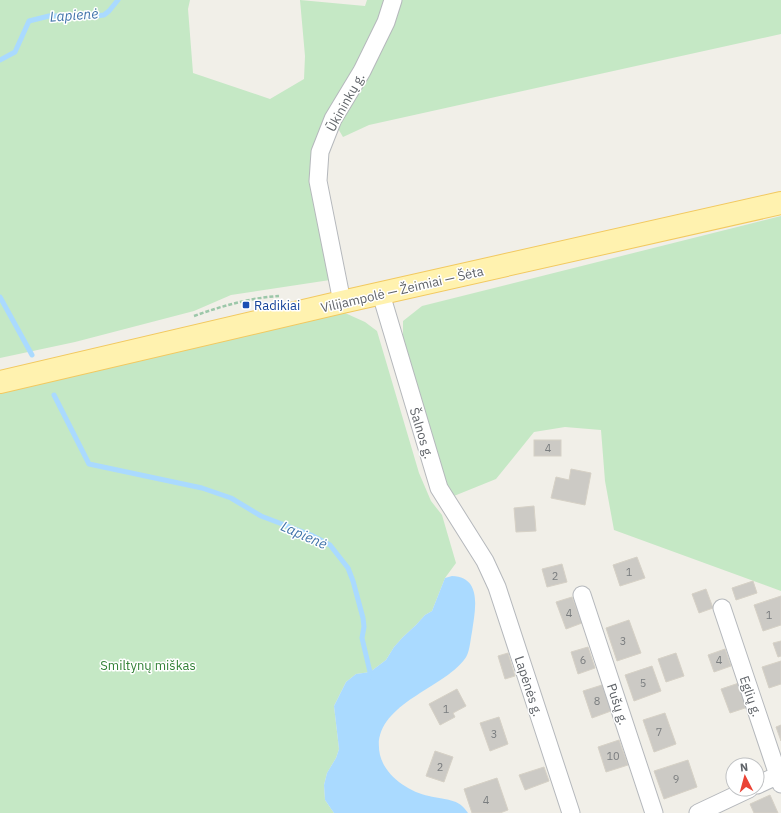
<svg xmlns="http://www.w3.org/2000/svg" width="781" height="813" font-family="'IBM Plex Sans',sans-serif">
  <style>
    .green { fill: #c5e8c5 }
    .water { fill: #aadaff }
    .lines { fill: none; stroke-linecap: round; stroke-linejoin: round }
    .stream { stroke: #aadaff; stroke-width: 5 }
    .building { fill: #cccac5; stroke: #d6d1c6 }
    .street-casing { stroke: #b5b8bc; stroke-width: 19 }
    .primary-casing { stroke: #f2c960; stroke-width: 24 }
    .path { stroke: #9cc7a9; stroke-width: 2.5; stroke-dasharray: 4 2; stroke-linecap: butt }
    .street { stroke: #fff; stroke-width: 17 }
    .primary { stroke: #fff2af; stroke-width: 22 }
    .transit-dot { fill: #1a4fb4; stroke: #fff; stroke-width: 1.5 }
    .labels { text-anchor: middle; stroke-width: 3; stroke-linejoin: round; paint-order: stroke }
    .number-label { font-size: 11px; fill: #7a7d7f }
    .street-label { font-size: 13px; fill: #5f6368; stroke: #fff }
    .transit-label { font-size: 13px; fill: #164399; stroke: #fff; text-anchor: start }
    .park-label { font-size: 13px; fill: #348238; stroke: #fff }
    .water-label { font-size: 14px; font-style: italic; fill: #4174aa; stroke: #fff }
  </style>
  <rect width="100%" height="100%" fill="#f1efe8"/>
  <!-- green -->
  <g class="green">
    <path d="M0,0H190L188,9L193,73L270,99L304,79L305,56L300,0L365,6L367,0H781V34L369,125L343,137L333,120L317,143L330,280L231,295L194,311L75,342L0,358Z"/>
    <path d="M781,216V591L614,530L605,481L601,430L565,427L534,432L496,479L449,498L403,342V321L422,306Z"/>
    <path d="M345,313L365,322L377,331L419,473L431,501L442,515L456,563L445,578L432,611L425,615L416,625L403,637L394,647L386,660L370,672L356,674L346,682L334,706L339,749L336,758L327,773L324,785L325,800L334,813H0V390L105,365Z"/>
  </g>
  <!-- water -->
  <path class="water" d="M452,576C483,577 475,611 472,632C470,641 470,653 464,660C441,690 369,706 380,755C385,776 409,792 429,796C445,800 459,798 468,813H334L325,800L324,785L327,773L336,758L339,749L334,706L346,682L356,674L370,672L386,660L394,647L403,637L416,625L425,615L432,611L445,578Z"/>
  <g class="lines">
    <!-- stream -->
    <g class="stream">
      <path d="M0,60L15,52L29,21L49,16H96L104,15L109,11L118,0"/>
      <path d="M0,297L32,355"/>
      <path d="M54,395L89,464L202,488L231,498L261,516L311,535L330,545L348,568L353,581L363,618L364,627L362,638L370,672L369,677"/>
    </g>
  </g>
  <!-- building -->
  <g class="building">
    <rect x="534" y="440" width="27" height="16"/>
    <path d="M571,469L591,473L585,505L551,498L556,477L569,480Z"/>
    <path d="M534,506L536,531L516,532L514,508Z"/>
    <path d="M637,557L645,578L620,586L613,565Z"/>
    <path d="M562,564L567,582L547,587L542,569Z"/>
    <path d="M753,581L757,593L736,600L732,588Z"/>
    <path d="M706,589L713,608L699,613L692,594Z"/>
    <path d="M781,596V625L763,631L754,605Z"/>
    <path d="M572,597L582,623L566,629L556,602Z"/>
    <path d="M629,620L641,653L617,661L606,628Z"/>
    <path d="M781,641V656L778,657L773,643Z"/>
    <path d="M588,647L595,668L578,674L571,652Z"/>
    <path d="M725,649L731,666L714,672L708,655Z"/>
    <path d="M508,653L515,676L505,679L498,656Z"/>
    <path d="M676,653L684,676L666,682L658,659Z"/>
    <path d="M781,661V684L769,688L762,667Z"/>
    <path d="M652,666L661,691L634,701L625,675Z"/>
    <path d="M742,682L751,706L730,713L721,689Z"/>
    <path d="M602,685L611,711L592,718L583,691Z"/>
    <path d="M457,689L466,706L453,713L455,717L440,725L429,704Z"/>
    <path d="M665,713L676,744L654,752L643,720Z"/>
    <path d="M499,717L508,744L490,751L480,723Z"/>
    <path d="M781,725V741L776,727Z"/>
    <path d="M619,740L628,765L606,772L598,747Z"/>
    <path d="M435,751L453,757L444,782L426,776Z"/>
    <path d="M688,760L697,787L664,799L654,771Z"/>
    <path d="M544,767L549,781L525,790L519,775Z"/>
    <path d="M497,778L508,810L500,813H472L464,789Z"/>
    <path d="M770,795L778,813H754L750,804Z"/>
  </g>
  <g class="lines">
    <defs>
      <g id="street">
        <path d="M381,294L439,488L485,561L497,587L571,813"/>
        <path d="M342,302L318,181L320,152L333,119L362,71L386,22L393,0"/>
        <path d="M582,595L654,813"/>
        <path d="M722,608L781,784"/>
        <path d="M757,785L781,774"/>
        <path d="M698,813L749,789"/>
      </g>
      <path id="primary" d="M0,382L342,302L781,203"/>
    </defs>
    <!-- street casing -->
    <use href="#street" class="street-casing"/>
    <!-- primary casing -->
    <use href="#primary" class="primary-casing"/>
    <!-- path -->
    <path class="path" d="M194,316C222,306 249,298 279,296"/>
    <!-- street -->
    <use href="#street" class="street"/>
    <!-- primary -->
    <use href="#primary" class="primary"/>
  </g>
  <!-- markers -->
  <rect class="transit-dot" x="242" y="301" width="8" height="8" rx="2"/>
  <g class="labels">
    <!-- number labels -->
    <g class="number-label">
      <text x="548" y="452">4</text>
      <text x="629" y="576">1</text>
      <text x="555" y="580">2</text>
      <text x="569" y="617">4</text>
      <text x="769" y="619">1</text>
      <text x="623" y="645">3</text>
      <text x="583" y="664">6</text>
      <text x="719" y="664">4</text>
      <text x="643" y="687">5</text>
      <text x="597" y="705">8</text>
      <text x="446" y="713">1</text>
      <text x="659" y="736">7</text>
      <text x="494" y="738">3</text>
      <text x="613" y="760">10</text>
      <text x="440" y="771">2</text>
      <text x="676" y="783">9</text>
      <text x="486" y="804">4</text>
    </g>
    <!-- street labels -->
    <g class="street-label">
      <text transform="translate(345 102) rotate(-61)" y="5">Ūkininkų g.</text>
      <text transform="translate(402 289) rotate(-13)" y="5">Vilijampolė — Žeimiai — Šėta</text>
      <text transform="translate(422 433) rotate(73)" y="5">Šalnos g.</text>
      <text transform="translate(529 686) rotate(72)" y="5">Lapėnės g.</text>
      <text transform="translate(751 696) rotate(71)" y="5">Eglių g.</text>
      <text transform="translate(618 704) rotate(72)" y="5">Pušų g.</text>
    </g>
    <!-- transit labels -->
    <g class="transit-label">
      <text x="254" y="310">Radikiai</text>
    </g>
    <!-- park labels -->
    <g class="park-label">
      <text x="148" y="670">Smiltynų miškas</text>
    </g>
    <!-- water labels -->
    <g class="water-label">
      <text transform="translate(74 15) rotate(-4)" y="5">Lapienė</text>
      <text transform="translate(304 535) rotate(24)" y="5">Lapienė</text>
    </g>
  </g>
  <!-- north arrow -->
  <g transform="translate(745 777) rotate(354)"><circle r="19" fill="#ffffff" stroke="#bfc1c3"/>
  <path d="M0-3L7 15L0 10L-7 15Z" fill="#ea4335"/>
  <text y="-6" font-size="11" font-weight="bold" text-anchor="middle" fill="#5f6368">N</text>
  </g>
</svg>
